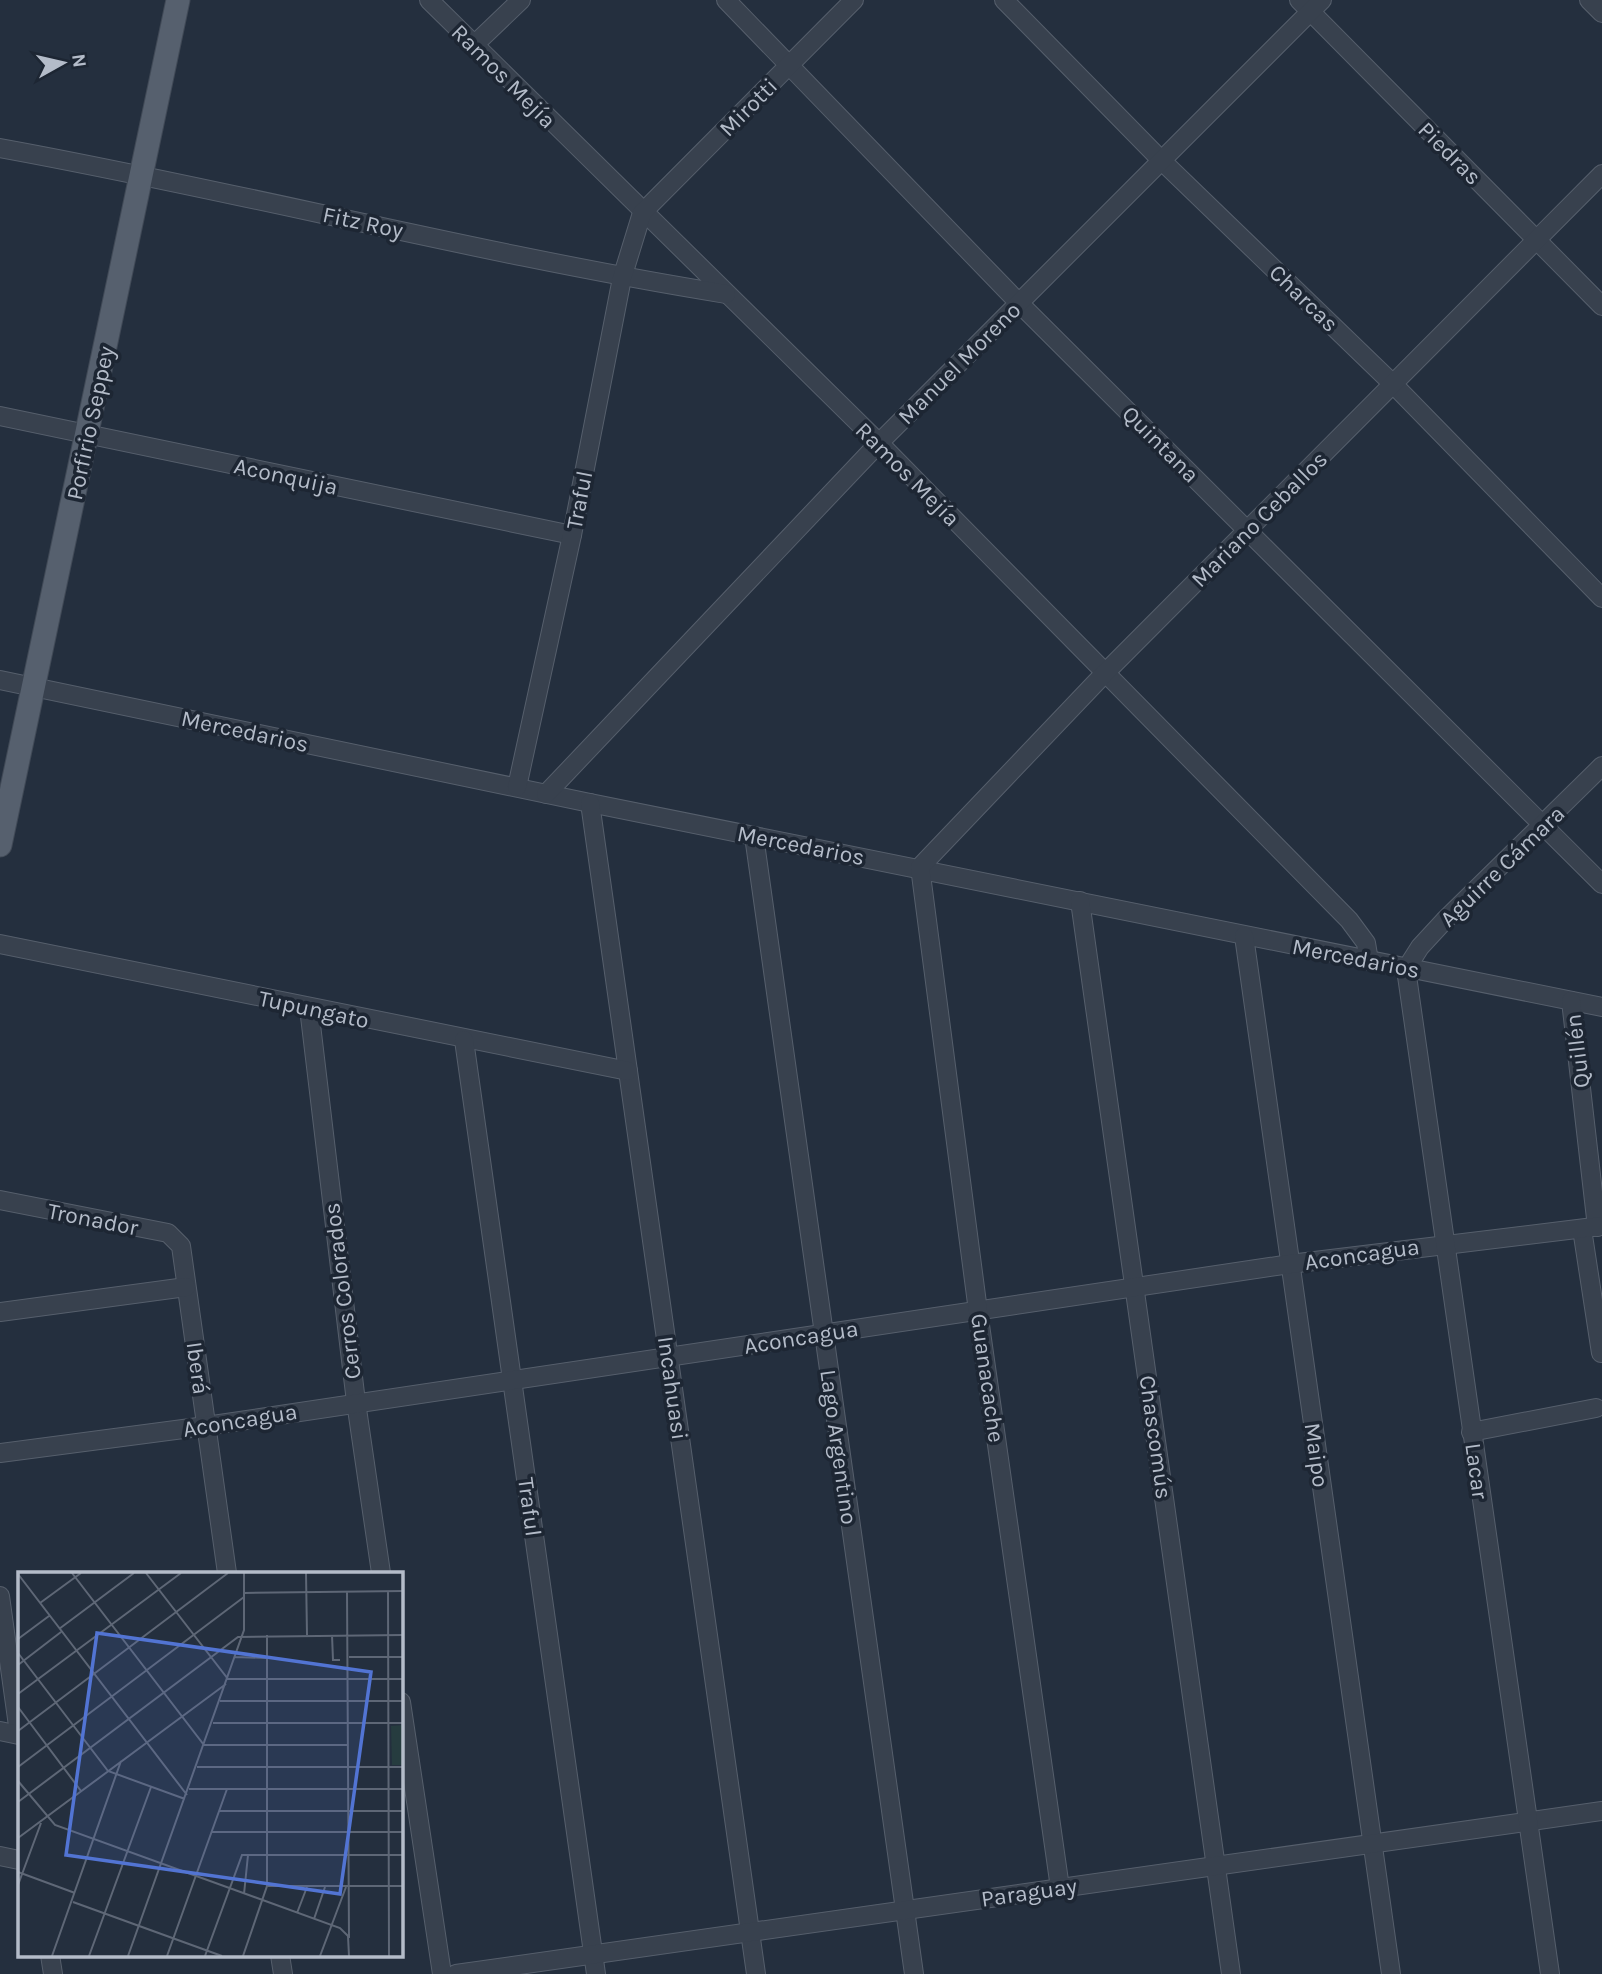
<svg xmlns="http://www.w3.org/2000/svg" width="1602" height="1974" font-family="Karla,sans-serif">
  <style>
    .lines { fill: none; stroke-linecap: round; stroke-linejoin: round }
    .minor-casing { stroke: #565f6c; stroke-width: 20 }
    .major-casing { stroke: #414a57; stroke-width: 25 }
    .minor { stroke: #38414e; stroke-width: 18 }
    .major { stroke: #56606e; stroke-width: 23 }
    .labels { text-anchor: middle; stroke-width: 7; stroke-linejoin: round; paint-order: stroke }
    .street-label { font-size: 23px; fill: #b4bcc9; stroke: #1d2633 }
    .inset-road { fill: none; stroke: #5e6776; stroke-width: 2 }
    .view { fill: #5274d3; fill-opacity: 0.15; stroke: #5274d3; stroke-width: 3.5 }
    .inset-edge { fill: none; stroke: #b4bcc9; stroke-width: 3.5 }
  </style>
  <rect width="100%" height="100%" fill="#242f3e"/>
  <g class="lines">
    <defs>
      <g id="minor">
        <path d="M429,0L879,443L1349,920L1366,943L1369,961"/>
        <path d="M726,0L1019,303L1602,884"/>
        <path d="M1004,0L1161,160L1394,385L1602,598"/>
        <path d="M1299,0L1602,306"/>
        <path d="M1589,0L1602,13"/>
        <path d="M474,45L521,0"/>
        <path d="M0,148C243,192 483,255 726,294"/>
        <path d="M0,416L572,535"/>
        <path d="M0,680L590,803L1602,1007"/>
        <path d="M517,787L572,535L622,278L642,213L854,0"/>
        <path d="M546,794L879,443L1322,0"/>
        <path d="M590,803L756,1974"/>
        <path d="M754,836L914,1974"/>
        <path d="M1080,901L1231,1974"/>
        <path d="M1244,936L1391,1974"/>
        <path d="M0,944L628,1071"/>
        <path d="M1571,1001L1597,1227"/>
        <path d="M309,1008L356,1402L381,1573"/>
        <path d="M464,1040L596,1974"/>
        <path d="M0,1200L168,1233L181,1246L227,1573"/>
        <path d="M1582,1229L1601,1353"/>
        <path d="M0,1312L186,1287"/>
        <path d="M1471,1432L1596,1408"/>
        <path d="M0,1453L206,1426L1290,1264L1602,1226"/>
        <path d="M0,1596L19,1733"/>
        <path d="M401,1702L442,1974"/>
        <path d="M0,1731L19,1735"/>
        <path d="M0,1856L19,1860"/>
        <path d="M1060,1888L978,1311L920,867L1104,674L1602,174"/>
        <path d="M50,1955L53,1974"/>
        <path d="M280,1955L283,1974"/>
        <path d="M456,1974L1602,1811"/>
        <path d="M1550,1974L1406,969L1420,947L1444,921L1602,766"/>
      </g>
      <path id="major" d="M0,845L178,0"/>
    </defs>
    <!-- minor casing -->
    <use href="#minor" class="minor-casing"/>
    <!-- major casing -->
    <use href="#major" class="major-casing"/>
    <!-- minor -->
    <use href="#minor" class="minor"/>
    <!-- major -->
    <use href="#major" class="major"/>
  </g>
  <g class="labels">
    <!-- street labels -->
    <g class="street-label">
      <text transform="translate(504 76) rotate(45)" y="8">Ramos Mejía</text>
      <text transform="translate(748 107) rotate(-45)" y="8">Mirotti</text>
      <text transform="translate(1450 153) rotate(45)" y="8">Piedras</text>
      <text transform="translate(363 222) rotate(12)" y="8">Fitz Roy</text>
      <text transform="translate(1304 298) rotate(44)" y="8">Charcas</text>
      <text transform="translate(959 363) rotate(-45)" y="8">Manuel Moreno</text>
      <text transform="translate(90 423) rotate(-78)" y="8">Porfirio Seppey</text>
      <text transform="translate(1161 444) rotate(45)" y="8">Quintana</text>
      <text transform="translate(908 474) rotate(45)" y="8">Ramos Mejía</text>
      <text transform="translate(286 476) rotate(12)" y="8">Aconquija</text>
      <text transform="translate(579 500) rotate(-79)" y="8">Traful</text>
      <text transform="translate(1259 519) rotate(-45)" y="8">Mariano Ceballos</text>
      <text transform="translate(245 731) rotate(12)" y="8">Mercedarios</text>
      <text transform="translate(801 845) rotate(11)" y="8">Mercedarios</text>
      <text transform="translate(1502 866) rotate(-44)" y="8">Aguirre Cámara</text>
      <text transform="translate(1356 958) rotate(11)" y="8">Mercedarios</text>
      <text transform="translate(314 1009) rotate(12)" y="8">Tupungato</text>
      <text transform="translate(1577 1051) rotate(-97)" y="8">Quillén</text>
      <text transform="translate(93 1219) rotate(11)" y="8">Tronador</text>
      <text transform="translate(1362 1254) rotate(-8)" y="8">Aconcagua</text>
      <text transform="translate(342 1291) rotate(-97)" y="8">Cerros Colorados</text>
      <text transform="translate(801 1337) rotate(-9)" y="8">Aconcagua</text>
      <text transform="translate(198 1368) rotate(82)" y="8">Iberá</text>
      <text transform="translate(988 1378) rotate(82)" y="8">Guanacache</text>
      <text transform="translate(673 1388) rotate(82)" y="8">Incahuasi</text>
      <text transform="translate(240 1420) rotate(-9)" y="8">Aconcagua</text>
      <text transform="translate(1156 1437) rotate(82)" y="8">Chascomús</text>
      <text transform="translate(839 1447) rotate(82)" y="8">Lago Argentino</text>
      <text transform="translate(1317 1455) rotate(82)" y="8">Maipo</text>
      <text transform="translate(1477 1471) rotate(82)" y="8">Lacar</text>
      <text transform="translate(530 1507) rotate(82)" y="8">Traful</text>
      <text transform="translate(1029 1892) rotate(-8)" y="8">Paraguay</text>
    </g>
  </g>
  <!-- overview -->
  <g transform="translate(18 1572)">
    <rect width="385" height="385" fill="#242f3e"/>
    <path d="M385,153V193H374L373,154Z" fill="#263c3f"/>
    <path class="inset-road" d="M54,1L186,173H330M128,1L210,107H385M288,1L289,63M0,2L169,223M329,19L331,366M370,19L371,384M226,21L385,19M22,31L63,1M41,57L116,1M314,63L315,88H322M0,67L31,44M0,81L90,199L167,227M217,85L249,86M331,85H385M0,93L43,60M0,122L163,1M202,129H385M0,135L63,219M195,151H385M0,159L210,1M0,195L226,25M179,195H385M0,209L37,253L322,356L330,364L331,384M171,217H385M0,230L220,65L385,63M201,239H385M194,260H385M0,266L208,112M0,300L57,321M0,313L23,251M249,314H385M226,322L230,283M55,330L204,384M279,341L289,315M296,347L307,315M34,384L103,189M71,384L133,215M110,384L226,58V1M149,384L209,217M187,384L224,283H385M225,384L249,314V63M302,384L328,315"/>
    <path class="view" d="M79,61L353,100L322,322L48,283Z"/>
    <rect width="385" height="385" class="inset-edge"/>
  </g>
  <!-- north arrow -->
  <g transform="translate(63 63) rotate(82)" stroke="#1d2633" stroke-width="5" paint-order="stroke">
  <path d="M0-5L12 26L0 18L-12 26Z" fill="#b4bcc9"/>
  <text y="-10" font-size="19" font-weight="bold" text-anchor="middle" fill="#b4bcc9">N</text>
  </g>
</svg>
